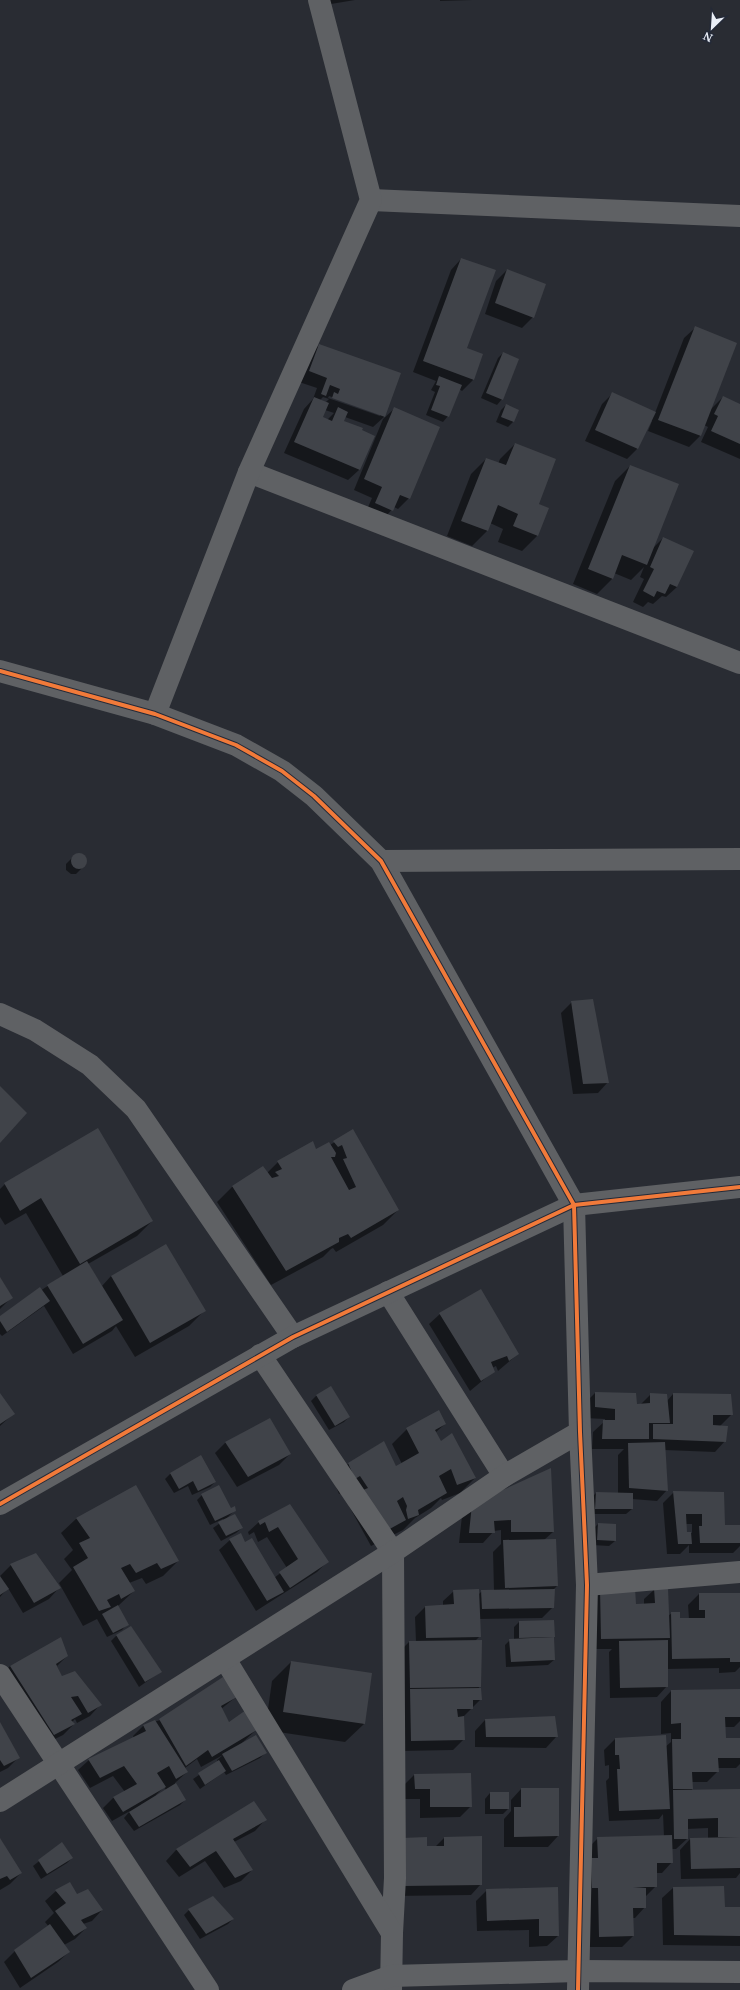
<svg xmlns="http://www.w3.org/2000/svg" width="740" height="1990" font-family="'Noto Serif',serif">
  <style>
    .shadow { fill: #0007; fill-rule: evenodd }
    .building { fill: #404349 }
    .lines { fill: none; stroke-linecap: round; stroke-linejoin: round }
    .minor { stroke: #5f6164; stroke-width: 22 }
    .cycleway-casing { stroke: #242a38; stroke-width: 6 }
    .cycleway { stroke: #f17a3a; stroke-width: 4 }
  </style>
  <rect width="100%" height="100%" fill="#292c33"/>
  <!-- shadow -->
  <g class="shadow">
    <path d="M329,0H355L331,4Z"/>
    <path d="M440,0H473L440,1Z"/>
    <path d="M461,259L466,348L482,355L473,380L462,391L459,389L448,416L443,422L426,415L435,392L431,390L436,381L413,372L451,270Z"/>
    <path d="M507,270L533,317L522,328L485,314L496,281Z"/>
    <path d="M695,328L710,410L723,397L740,405V459L701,442L708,427L704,425L700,436L689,447L648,431L652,421L650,420L637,449L627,459L585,441L602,404L613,393L655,413L684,338Z"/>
    <path d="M319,345L399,374L384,417L373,427L345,417L343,421L374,437L359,470L348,480L284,453L304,409L313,399L317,388L299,382L309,356ZM329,396L380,414V416L328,398ZM323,397L329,399L325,403L320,400ZM325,410L334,413L327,420L321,418Z"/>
    <path d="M503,353L502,399L497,405L481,398L498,358Z"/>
    <path d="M506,405L513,422L508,427L496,422L501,410Z"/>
    <path d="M394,409L409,498L398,509L394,507L382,521L365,514L372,498L354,490L383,419Z"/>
    <path d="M515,444L538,504L548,508L537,536L522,551L498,542L503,529L490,523L487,531L472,546L447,536L471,474L486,459L498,464L500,459Z"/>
    <path d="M630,466L653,548L663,538L677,587L666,597L662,596L653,604L648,602L643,607L633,602L644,579L640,577L644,567L631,580L614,573L612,579L597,594L573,584L615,481Z"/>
    <path d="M76,854H82L86,858V864L76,874H71L66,870V864Z"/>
    <path d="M572,1002L608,1082L598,1093L573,1094L561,1013Z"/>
    <path d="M353,1131L398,1210L383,1225L336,1252L333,1248L331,1249L323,1257L271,1285L217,1202L232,1187L263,1167L267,1173L278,1162L330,1145Z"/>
    <path d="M5,1184L152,1221L137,1236L88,1264L102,1286L111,1276L204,1311L189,1326L135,1357L116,1326L112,1331L73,1354L44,1306L2,1336L0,1334V1317L63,1276L26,1213L5,1225L0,1217V1189Z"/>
    <path d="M0,1278L12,1297L0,1309Z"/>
    <path d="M440,1314L518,1354L498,1371L496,1366L492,1368L494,1371L470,1391L429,1324Z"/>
    <path d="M331,1387L349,1417L344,1422L329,1430L311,1401L316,1396Z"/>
    <path d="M595,1393L636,1405H640L650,1395L667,1401L673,1394L732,1414L719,1427L725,1441L715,1452L664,1450L667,1490L657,1501L632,1499V1509L626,1514H591V1498L596,1493H618V1455L624,1449H592L593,1432L605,1421V1419L584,1418V1404Z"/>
    <path d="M0,1395L13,1414L0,1426Z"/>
    <path d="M445,1424L435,1433L441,1443L475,1478L460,1493L442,1500L441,1498L431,1508L415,1518L403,1530L371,1546L349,1506L345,1490L339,1494L333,1479L348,1464L383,1442L396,1467L402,1464L392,1444L407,1429Z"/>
    <path d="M226,1442L290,1454L279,1465L237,1487L215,1453Z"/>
    <path d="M200,1457L215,1482L210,1487L192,1495L188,1486L174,1493L165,1479L170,1474Z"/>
    <path d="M674,1492L724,1526H740V1546L733,1553H689V1545L680,1554H667L663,1503ZM686,1524H692V1533H686Z"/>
    <path d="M202,1495L235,1510L227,1518L242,1528L236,1533L221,1541L213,1528L223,1521V1519L210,1525L197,1500Z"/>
    <path d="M289,1505L327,1562L317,1572L256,1611L219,1550L230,1540L244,1544L274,1578L287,1568L267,1537L258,1542L254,1532L249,1535L248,1532L259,1522Z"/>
    <path d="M473,1505L553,1532L544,1540L557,1586L553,1590V1607L542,1618L479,1619L480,1636L475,1641L480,1686L478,1689L481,1699L463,1717L464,1739L453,1750L401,1751L398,1653L409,1642H416L415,1617L425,1607L443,1606V1601L454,1591L478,1595L482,1591H494L493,1552L501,1544V1530L494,1531L483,1543H459L462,1516Z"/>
    <path d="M77,1518L178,1561L163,1576L146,1584L142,1578L129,1583L134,1591L118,1606L127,1624L122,1630L107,1637L97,1619L83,1626L59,1583L72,1570L64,1559L73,1550L61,1533Z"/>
    <path d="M598,1524L615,1541L609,1546L592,1545L593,1529Z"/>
    <path d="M11,1565L59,1588L49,1599L23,1613L8,1588L0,1597V1576Z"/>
    <path d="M655,1589L668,1616L672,1613L679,1619H689L688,1605L699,1594H740V1667L735,1672L719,1673V1668L667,1669V1686L657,1697L610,1698L609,1652L612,1649H591L590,1600L600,1590L635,1605H644V1599Z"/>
    <path d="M553,1621L554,1660L548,1665L506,1667L505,1645L510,1640H514V1627L519,1622Z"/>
    <path d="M131,1628L160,1672L139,1687L111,1641L116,1636Z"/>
    <path d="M67,1656L57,1666L62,1677L100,1705L90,1716L77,1723L75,1719L72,1722L74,1724L63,1735L43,1745L0,1677L10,1666Z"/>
    <path d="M291,1662L364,1724L345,1742L265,1730L272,1681Z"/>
    <path d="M740,1690V1721L734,1727H725V1739H740V1764L736,1768H718V1771L707,1782H692V1791L740,1790V1873L736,1878L681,1879L680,1850L690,1839H708V1828L687,1829V1839L676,1849H672V1862L662,1873H656V1886L645,1897V1907L635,1918H632L633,1936L622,1947H588L587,1849L598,1838L664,1837L663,1814L659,1819L609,1821L606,1781L609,1778V1765L605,1766L604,1750L615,1739L665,1747L671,1742V1733L661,1734V1702L671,1691Z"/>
    <path d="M236,1697L221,1709L229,1723L256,1730L242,1743L265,1753L260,1758L226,1775L224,1772L200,1789L193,1779L218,1762L217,1760L223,1755L201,1767L197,1759L185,1768L187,1772L175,1783L185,1800L180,1805L134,1831L124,1818L130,1811L112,1821L103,1808L114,1797L125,1792L113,1776L90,1788L78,1770L89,1760L134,1738L133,1736L144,1725ZM164,1787L166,1790L156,1796V1795Z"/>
    <path d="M554,1717L556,1737L546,1748L475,1747V1731L485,1720Z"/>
    <path d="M0,1724L18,1758L8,1768L0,1772Z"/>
    <path d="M414,1775L471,1806L460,1817L420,1818V1799H404V1785Z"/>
    <path d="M521,1789L558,1836L548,1847H504V1819L511,1811V1800Z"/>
    <path d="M490,1793L508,1809L503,1814H485V1799Z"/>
    <path d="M254,1802L265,1820L255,1831L234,1842L252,1870L241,1881L224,1888L205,1861L179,1877L166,1861L176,1850Z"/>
    <path d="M444,1838L481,1884L471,1895L393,1896L426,1847H435Z"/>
    <path d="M0,1839L21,1873L10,1884L0,1890Z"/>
    <path d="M62,1843L72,1858L67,1863L41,1879L33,1866Z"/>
    <path d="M557,1888L558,1936L547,1946L529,1947V1930L477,1931L476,1901L487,1890Z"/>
    <path d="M673,1888L724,1908H740V1946L663,1945L662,1898Z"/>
    <path d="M56,1891L77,1896L102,1910L92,1921L83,1924L86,1928L75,1939L64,1945L69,1952L58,1962L20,1988L4,1962L15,1951L49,1927L45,1922L54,1913L45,1901Z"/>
    <path d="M212,1897L233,1919L228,1924L200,1939L184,1915L189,1910Z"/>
  </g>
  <!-- building -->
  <g class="building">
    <path d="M461,258L496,270L467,348L483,354L474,380L423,361Z"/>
    <path d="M507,269L546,284L534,318L495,303Z"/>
    <path d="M695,326L737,343L701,436L658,420Z"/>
    <path d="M319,344L401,373L385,417L332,398L334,392L338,394L340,389L330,385L326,396L321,394L327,378L309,371Z"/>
    <path d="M503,352L519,359L503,400L486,393Z"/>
    <path d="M439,376L462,385L449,417L431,410L440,386L436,385Z"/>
    <path d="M612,392L656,412L638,449L595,430Z"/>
    <path d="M723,396L740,404V444L711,431L718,416L714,414Z"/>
    <path d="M314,397L329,403L323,417L332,421L338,407L348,412L344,421L363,428L362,430L375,436L360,470L294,442Z"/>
    <path d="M506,404L519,410L514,422L501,417Z"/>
    <path d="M394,407L440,427L410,499L400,495L393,511L375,503L382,487L364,479Z"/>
    <path d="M515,443L556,459L539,504L549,508L538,536L513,526L518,514L498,505L488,531L461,521L486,458L506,465Z"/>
    <path d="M630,465L679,484L647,565L622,555L613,579L588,569Z"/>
    <path d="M663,537L694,551L677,587L670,584L665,594L657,591L654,597L643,591L654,569L650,567Z"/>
    <circle cx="79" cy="861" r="8"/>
    <path d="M593,999L609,1083L583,1084L571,1001Z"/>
    <path d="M0,1086L27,1113L0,1143Z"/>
    <path d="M98,1128L153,1221L80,1264L41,1198L20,1211L4,1183Z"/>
    <path d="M353,1129L399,1210L351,1238L348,1234L339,1238V1242L286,1271L232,1186L263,1166L272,1178L279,1176L275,1172L282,1169L277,1161L313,1141L316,1149L329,1142L336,1153L335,1157H331L349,1190L356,1187L343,1159L347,1158L342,1145L338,1147L333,1141Z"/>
    <path d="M166,1244L206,1311L150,1343L111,1276Z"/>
    <path d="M87,1261L123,1320L83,1344L47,1285Z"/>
    <path d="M0,1277L13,1298L0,1306Z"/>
    <path d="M40,1287L50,1301L7,1332L0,1321V1316Z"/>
    <path d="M481,1289L519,1354L509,1361L507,1356L491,1362L495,1372L481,1381L439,1313Z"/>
    <path d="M331,1386L350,1417L335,1426L316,1395Z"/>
    <path d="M595,1392L636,1393L637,1404L650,1403V1393L667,1394L670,1423H649V1439H602L603,1420H615V1409L595,1407Z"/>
    <path d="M0,1393L15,1414L0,1424Z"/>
    <path d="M673,1393L731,1394L733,1415H713V1425L728,1426L726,1442L653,1439V1424H673Z"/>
    <path d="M439,1410L446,1424L435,1430L441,1441L452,1433L476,1478L457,1485L451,1469L439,1476L447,1493L418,1510L419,1515L408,1519L406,1510L407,1506L403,1497L397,1501L406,1520L386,1531L363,1490L368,1488L360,1476L355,1479L348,1463L384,1441L396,1466L419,1453L406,1428Z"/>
    <path d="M270,1418L291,1454L248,1477L225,1442Z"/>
    <path d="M665,1442L668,1491L629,1488L628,1443Z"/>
    <path d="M201,1455L216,1482L198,1491L193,1481L179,1489L170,1473Z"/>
    <path d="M551,1468L554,1532H511V1520L494,1521L495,1533H469L472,1504Z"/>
    <path d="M136,1485L179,1561L161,1569L157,1563L136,1573L130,1564L121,1568L135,1591L121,1599L119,1594L107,1600L111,1607L99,1611L73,1567L88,1558L79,1543L90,1538L76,1518Z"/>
    <path d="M219,1485L231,1508L235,1506L236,1511L215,1521L201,1494Z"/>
    <path d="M673,1491L724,1492L725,1525H740V1543H700L699,1526H702V1514H686L687,1532H691L692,1544H678Z"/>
    <path d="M596,1492L633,1493V1509H595Z"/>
    <path d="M290,1504L329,1562L290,1588L279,1572L298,1559L278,1527L269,1532L265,1522L260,1525L258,1521Z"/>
    <path d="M235,1514L243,1528L226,1536L218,1522Z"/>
    <path d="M598,1523L616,1524V1541L597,1540Z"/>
    <path d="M241,1533L245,1542L252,1538L284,1592L267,1601L229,1539Z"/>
    <path d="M556,1539L558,1586L505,1588L503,1540Z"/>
    <path d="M36,1553L61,1588L34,1603L10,1564Z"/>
    <path d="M0,1576L9,1589L0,1595Z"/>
    <path d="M635,1588L636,1604L655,1603L654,1588H668L670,1638L601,1639L600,1589Z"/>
    <path d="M479,1589L481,1637L426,1638L425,1606L454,1604L453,1590Z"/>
    <path d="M555,1589L554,1608L482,1609L481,1590Z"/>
    <path d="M699,1593H740V1662H730V1658L672,1659L671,1612H680V1618H705V1610H699Z"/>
    <path d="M118,1605L129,1625L113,1633L102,1614Z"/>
    <path d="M554,1620L555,1637L519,1638V1621Z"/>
    <path d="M131,1626L162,1672L145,1682L116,1635Z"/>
    <path d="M61,1637L68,1656L56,1664L62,1676L75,1671L102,1705L88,1713L78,1696L71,1697L82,1714L71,1720L75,1724L54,1735L10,1666Z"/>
    <path d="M554,1637L555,1660L511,1662L509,1639Z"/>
    <path d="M482,1640L481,1687L410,1688L409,1641Z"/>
    <path d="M668,1640V1687L620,1688L619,1641Z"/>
    <path d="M291,1661L372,1673L365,1724L283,1712Z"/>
    <path d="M223,1677L237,1697L221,1706L229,1722L246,1710L257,1730L212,1757L208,1750L186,1766L159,1719Z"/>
    <path d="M481,1688L482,1700H473V1709H457L458,1717L464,1716L465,1740L411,1741L410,1689Z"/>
    <path d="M740,1689V1717H725L726,1738H740V1758H718L719,1772H692L693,1789H673L672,1739H681V1723L671,1724V1690Z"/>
    <path d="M555,1716L558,1737H486L485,1719Z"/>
    <path d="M155,1720L188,1772L176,1779L169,1766L157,1773L166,1787L123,1812L113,1797L137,1784L124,1766L100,1778L88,1759L146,1731L143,1725Z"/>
    <path d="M0,1722L20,1758L4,1766L0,1760Z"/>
    <path d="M256,1735L267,1753L232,1771L222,1754Z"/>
    <path d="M666,1735L670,1809L619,1811L617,1769H620L619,1755H615V1738Z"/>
    <path d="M219,1760L226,1771L205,1785L198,1773Z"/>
    <path d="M471,1773L472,1807H430V1789H415L414,1774Z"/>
    <path d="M176,1783L186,1800L139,1827L129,1812Z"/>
    <path d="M521,1788H559V1836L514,1837V1807H521Z"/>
    <path d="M740,1789V1837H718V1818L688,1819V1839H674L673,1790Z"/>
    <rect x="490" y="1792" width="19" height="17"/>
    <path d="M254,1801L267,1820L233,1839L253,1870L235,1878L216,1851L190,1867L176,1849Z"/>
    <path d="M672,1835L673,1863H657V1887H633L646,1888V1908H633L634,1936L599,1937L598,1888H592L591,1858H598L597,1837Z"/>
    <path d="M482,1836V1885L403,1886L402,1838L427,1837V1846H444V1837Z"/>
    <path d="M740,1837V1868L691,1869L690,1838Z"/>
    <path d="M0,1838L22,1873L10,1880L7,1876L0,1879Z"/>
    <path d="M62,1842L73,1858L47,1874L38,1860Z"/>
    <path d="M70,1882L77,1894L88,1889L103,1910L81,1920L87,1928L74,1936L55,1911L66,1903L55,1890Z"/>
    <path d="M724,1886L725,1907H740V1936L674,1935L673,1887Z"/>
    <path d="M558,1887L559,1936H539V1919L487,1921L486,1889Z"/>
    <path d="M213,1896L234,1919L206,1934L188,1909Z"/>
    <path d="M50,1924L70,1952L31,1978L14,1950Z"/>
  </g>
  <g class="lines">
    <!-- minor -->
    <g class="minor">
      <path d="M371,200L740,216"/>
      <path d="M249,472L740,663"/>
      <path d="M0,671L155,714L236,745L282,771L314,796L381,861L574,1205L580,1432L587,1585L578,1990"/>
      <path d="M155,714L249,472L371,200L319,0"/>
      <path d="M381,861L740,859"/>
      <path d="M0,1014L35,1030L90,1065L136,1109L293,1337"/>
      <path d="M388,1292L504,1476"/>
      <path d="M260,1355L393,1552L395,1878L392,1933"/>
      <path d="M0,1504L293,1337L574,1205L740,1187"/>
      <path d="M587,1585L740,1572"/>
      <path d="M225,1659L392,1933L391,1990"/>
      <path d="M0,1675L208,1990"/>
      <path d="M0,1801L393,1552L504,1476L580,1432"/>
      <path d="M353,1990L391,1976L578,1971L740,1972"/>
    </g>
    <defs>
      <g id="cycleway">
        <path d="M0,671L155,714L236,745L282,771L314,796L381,861L574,1205L580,1432L587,1585L578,1990"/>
        <path d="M0,1504L293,1337L574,1205L740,1187"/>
      </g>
    </defs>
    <!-- cycleway casing -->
    <use href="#cycleway" class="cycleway-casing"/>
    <!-- cycleway -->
    <use href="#cycleway" class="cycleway"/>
  </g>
  <!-- north arrow -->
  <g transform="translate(712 28) rotate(205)" stroke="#242a38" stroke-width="3" paint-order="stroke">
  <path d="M0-3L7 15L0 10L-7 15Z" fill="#e9eef7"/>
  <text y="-6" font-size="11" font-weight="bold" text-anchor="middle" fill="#e9eef7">N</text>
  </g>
</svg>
